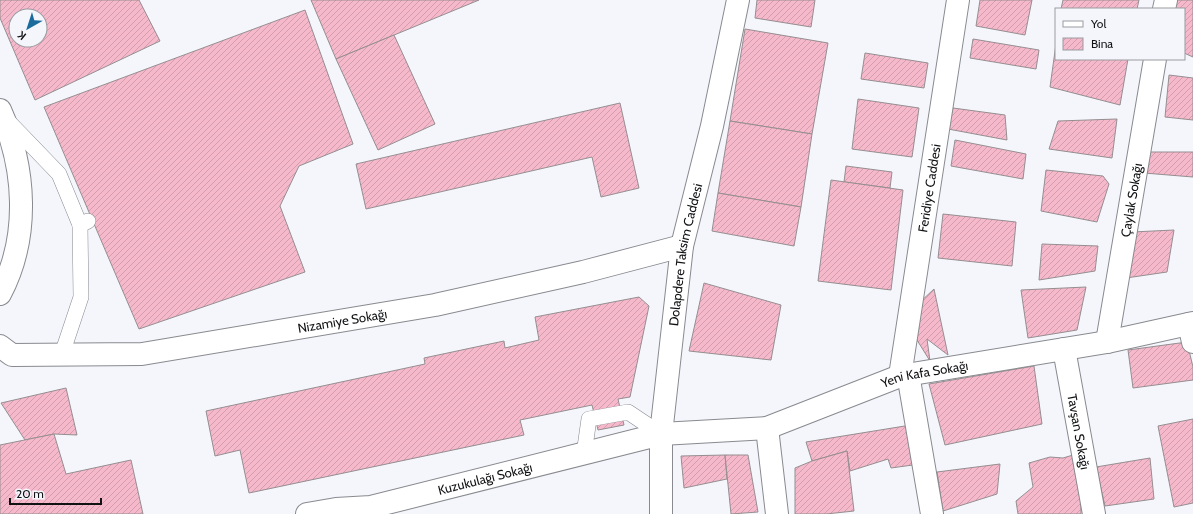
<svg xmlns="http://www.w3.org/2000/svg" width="1193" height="514" font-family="Cabin,sans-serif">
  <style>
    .building { fill: url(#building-hatch); stroke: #958e90; fill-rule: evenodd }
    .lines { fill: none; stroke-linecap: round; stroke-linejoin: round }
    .service-casing { stroke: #888a8f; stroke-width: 16 }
    .minor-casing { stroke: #888a8f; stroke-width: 24 }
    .tertiary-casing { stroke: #888a8f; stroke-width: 24 }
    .secondary-casing { stroke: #888a8f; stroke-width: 24 }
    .service { stroke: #fff; stroke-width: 15 }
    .minor { stroke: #fff; stroke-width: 22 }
    .tertiary { stroke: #fff; stroke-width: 22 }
    .secondary { stroke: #fff; stroke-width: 22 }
    .labels { text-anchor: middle; stroke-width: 3.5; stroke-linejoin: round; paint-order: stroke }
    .street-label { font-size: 13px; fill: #111214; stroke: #f4f6fc }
  </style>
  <defs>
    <pattern id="building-hatch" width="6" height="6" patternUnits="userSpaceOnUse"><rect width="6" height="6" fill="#f6b8cb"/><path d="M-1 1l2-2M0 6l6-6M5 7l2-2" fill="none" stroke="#d29dad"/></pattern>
  </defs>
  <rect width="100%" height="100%" fill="#f4f6fc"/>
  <!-- building -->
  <g class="building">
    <path d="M0,0H139L160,41L35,100L0,18ZM16,16H40V40H16Z"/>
    <path d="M311,0H479L336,59Z"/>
    <path d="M757,0H815L811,27L755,18Z"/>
    <path d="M980,0H1032L1025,35L976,26Z"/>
    <path d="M1063,0H1139L1137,9H1061Z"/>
    <path d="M1177,0H1193V57L1184,53V9H1174Z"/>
    <path d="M305,10L353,144L299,166L280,206L305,272L139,329L44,107Z"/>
    <path d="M745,29L828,43L812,134L730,121Z"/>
    <path d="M394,35L435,124L378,150L336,59Z"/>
    <path d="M973,39L1039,50L1036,69L970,58Z"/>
    <path d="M1056,44V59H1128L1120,105L1050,87Z"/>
    <path d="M865,53L928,63L924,88L861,79Z"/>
    <path d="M1169,75L1193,78V120L1165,117Z"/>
    <path d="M858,99L919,108L912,157L852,149Z"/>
    <path d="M620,103L639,188L601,197L592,157L366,209L356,164Z"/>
    <path d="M953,108L1005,115L1007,140L948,129Z"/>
    <path d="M1117,119L1112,158L1049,149L1058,121Z"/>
    <path d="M730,121L812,134L801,207L718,193Z"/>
    <path d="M955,140L1026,154L1023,179L951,166Z"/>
    <path d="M1147,152H1193V177L1144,173Z"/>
    <path d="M846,166L892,172L890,188L844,182Z"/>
    <path d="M1046,170L1103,176L1109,184L1097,222L1041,211Z"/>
    <path d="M831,180L903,190L891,290L818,281Z"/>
    <path d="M718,193L801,207L794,246L712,231Z"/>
    <path d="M943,214L1016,222L1012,266L938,258Z"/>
    <path d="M1174,230L1167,272L1126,278L1132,232Z"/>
    <path d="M1042,244L1098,246L1095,271L1039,280Z"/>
    <path d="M704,283L781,305L771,360L689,351Z"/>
    <path d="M1086,287L1077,330L1028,338L1021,290Z"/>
    <path d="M934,289L948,355L927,339L930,361L912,332L918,304Z"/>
    <path d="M639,297L649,306L630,397L618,399L624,425L598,430L592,405L520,420L524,435L249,493L240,450L215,456L206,411L425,364L424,358L504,341L505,348L539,340L535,317Z"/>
    <path d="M1187,342L1193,367V380L1133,388L1128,350Z"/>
    <path d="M1034,366L1042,424L945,445L929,384Z"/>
    <path d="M66,388L77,435L54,434L25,440L1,403Z"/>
    <path d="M1193,419V503L1174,507L1158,426Z"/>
    <path d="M911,425L920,464L891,468L888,459L850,471L847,451L812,461L806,442Z"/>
    <path d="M54,434L66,474L131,460L143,514H0V445Z"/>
    <path d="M847,451L854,511L826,514H795V468L812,461Z"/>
    <path d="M725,455L727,479L684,488L681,456Z"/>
    <path d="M725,455H748L758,512L731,514Z"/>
    <path d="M1073,455L1081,491V514H1018L1016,501L1033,487L1029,463L1050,457L1063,458Z"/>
    <path d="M1150,458L1154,499L1105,506L1096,467Z"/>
    <path d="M1000,464L997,494L943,511L937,472Z"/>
  </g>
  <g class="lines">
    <defs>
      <g id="service">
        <path d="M7,120L59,174L80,225"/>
        <path d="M62,354L81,297L80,225L88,221"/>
        <path d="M584,454L589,419L628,412L661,434"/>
      </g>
      <g id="minor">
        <path d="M1164,9L1166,0"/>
        <path d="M1189,324L1193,342"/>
        <path id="s1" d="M1107,342L1155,59"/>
        <path id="s2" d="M1064,349L1094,514"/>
        <path d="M908,374L932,514"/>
        <path d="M767,428L777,514"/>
        <path id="s3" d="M307,514L336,509L371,507L661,434L767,428L900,376L1107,342L1193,323"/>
      </g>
      <g id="tertiary">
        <path id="s4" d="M0,346L12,355L142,354L435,305L583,272L682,246"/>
        <path id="s5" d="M900,376L958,0"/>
        <path id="s6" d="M661,514V434L682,246L712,126L738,0"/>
      </g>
      <path id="secondary" d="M0,110C26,168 30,237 0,294"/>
    </defs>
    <!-- service casing -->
    <use href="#service" class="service-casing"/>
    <!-- minor casing -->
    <use href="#minor" class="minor-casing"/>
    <!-- tertiary casing -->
    <use href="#tertiary" class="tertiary-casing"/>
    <!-- secondary casing -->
    <use href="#secondary" class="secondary-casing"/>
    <!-- service -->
    <use href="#service" class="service"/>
    <!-- minor -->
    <use href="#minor" class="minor"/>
    <!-- tertiary -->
    <use href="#tertiary" class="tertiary"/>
    <!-- secondary -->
    <use href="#secondary" class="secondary"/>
  </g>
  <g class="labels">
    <!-- street labels -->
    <g class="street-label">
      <text dy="5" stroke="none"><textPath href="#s5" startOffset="190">Feridiye Caddesi</textPath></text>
      <text dy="5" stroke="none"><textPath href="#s1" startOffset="144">Çaylak Sokağı</textPath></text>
      <text dy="5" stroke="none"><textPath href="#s6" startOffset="261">Dolapdere Taksim Caddesi</textPath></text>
      <text dy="5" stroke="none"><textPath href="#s4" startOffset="348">Nizamiye Sokağı</textPath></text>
      <text dy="5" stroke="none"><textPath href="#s3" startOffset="637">Yeni Kafa Sokağı</textPath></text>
      <text dy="5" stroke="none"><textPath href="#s2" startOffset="84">Tavşan Sokağı</textPath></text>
      <text dy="5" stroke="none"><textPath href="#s3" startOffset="182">Kuzukulağı Sokağı</textPath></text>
    </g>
  </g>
  <!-- legend -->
  <rect x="1055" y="8" width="130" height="52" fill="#f4f6fc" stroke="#999b9f"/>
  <rect x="1063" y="21" width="20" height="6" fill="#ffffff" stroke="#999b9f"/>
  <text x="1091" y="28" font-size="12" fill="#111214">Yol</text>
  <rect x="1063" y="38" width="20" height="12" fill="url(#building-hatch)" stroke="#999b9f"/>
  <text x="1091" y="48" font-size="12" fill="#111214">Bina</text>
  <!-- north arrow -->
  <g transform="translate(28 28) rotate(219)"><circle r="19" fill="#f4f6fc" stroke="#999b9f"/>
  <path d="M0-3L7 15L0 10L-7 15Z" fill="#1b6c9d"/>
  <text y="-6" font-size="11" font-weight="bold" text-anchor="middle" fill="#111214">K</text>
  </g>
  <!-- scale -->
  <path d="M10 498v6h91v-6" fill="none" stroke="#111214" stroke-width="2"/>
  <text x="16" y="498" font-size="12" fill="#111214" stroke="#f4f6fc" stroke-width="3" paint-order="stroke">20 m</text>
</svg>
